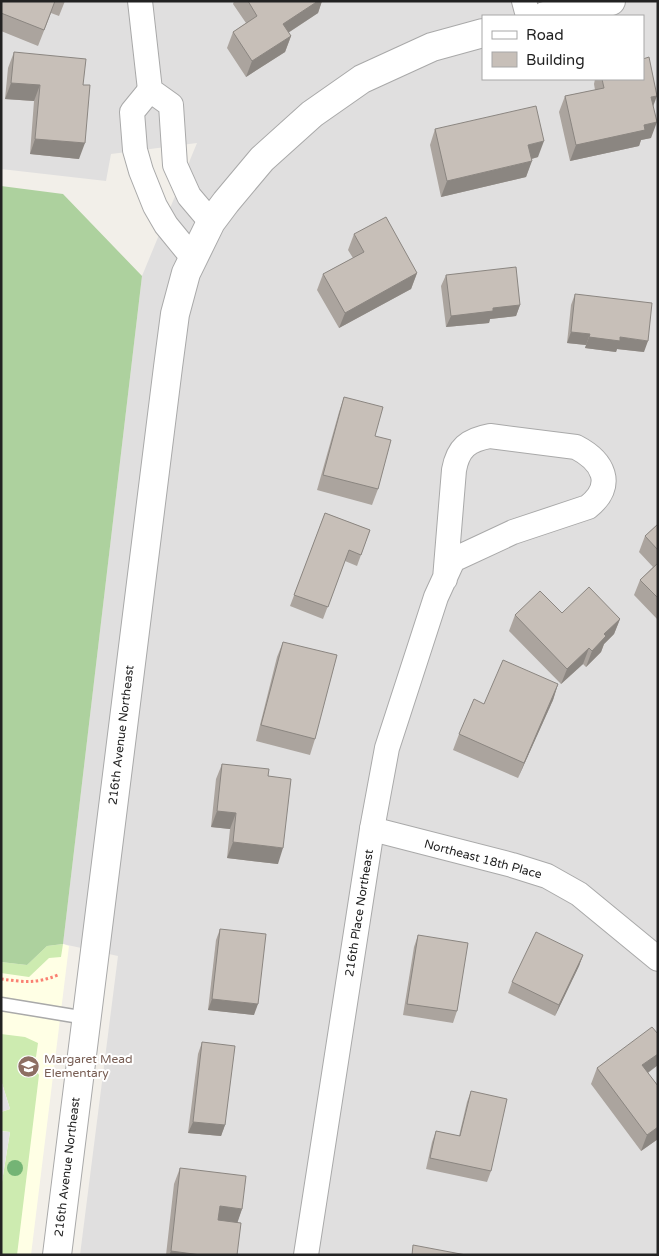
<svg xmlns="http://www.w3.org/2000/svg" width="659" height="1256" font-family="'Varela Round',sans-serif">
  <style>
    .residential { fill: #e0dfdf; fill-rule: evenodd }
    .education { fill: #ffffe5 }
    .grass { fill: #cdebb0 }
    .forest { fill: #add19e }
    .parking { fill: #e2e2e2 }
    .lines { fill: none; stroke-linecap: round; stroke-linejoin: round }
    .service-casing { stroke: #a9a9a9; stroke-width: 15 }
    .minor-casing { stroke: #a9a9a9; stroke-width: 26 }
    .tertiary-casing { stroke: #a9a9a9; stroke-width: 30 }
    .path { stroke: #fa8072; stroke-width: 3; stroke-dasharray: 2.5 2.5; stroke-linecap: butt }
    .service { stroke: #fff; stroke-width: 12 }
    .minor { stroke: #fff; stroke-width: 24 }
    .tertiary { stroke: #fff; stroke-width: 28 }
    .tree { fill: #74b475 }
    .wall { fill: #aba49e }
    .shaded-wall { fill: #8b8681 }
    .building { fill: #c7bfb8; stroke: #8b8681 }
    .labels { text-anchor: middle; stroke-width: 4; stroke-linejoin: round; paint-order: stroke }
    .street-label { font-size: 12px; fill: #222; stroke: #fff }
    .education-label { font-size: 12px; fill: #785e54; stroke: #fff; text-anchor: start }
  </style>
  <rect width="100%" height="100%" fill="#f2efe9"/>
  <!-- residential -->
  <path class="residential" d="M1,1H658V1255H80L118,956L63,944L142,276L197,143L111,154L106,181L1,169ZM483,16H643V79H483Z"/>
  <!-- education -->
  <path class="education" d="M63,944L69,946L31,1255H1V962L27,965L47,946Z"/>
  <!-- grass -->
  <g class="grass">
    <path d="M63,944L61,957L49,958L29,977L1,973V962L27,965L47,946Z"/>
    <path d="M1,1034L25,1037L38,1043L36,1057L30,1061L39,1075L17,1255H1V1188L10,1132L1,1131V1112L10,1109L1,1080Z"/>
  </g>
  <!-- forest -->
  <path class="forest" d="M1,186L63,194L142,276L63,944L47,946L27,965L1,962Z"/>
  <!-- parking -->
  <g class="parking">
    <path d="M1,1080L10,1109L1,1112Z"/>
    <path d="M1,1131L10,1132L1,1188Z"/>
  </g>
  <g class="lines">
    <defs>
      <path id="service" d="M1,1004L86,1018"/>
      <g id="minor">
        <path d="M140,1L150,90L171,105L175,165L189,196L211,222"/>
        <path d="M524,1L528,16"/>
        <path d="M150,90L132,112L135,150L141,171L155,206L166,225L193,258"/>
        <path d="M372,829L512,865L547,876L579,894L658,959"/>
        <path d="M306,1255L372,829L387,748L436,597L453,560L513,532L588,507C616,485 603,461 576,447L490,436C468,440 458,448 454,470L445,579"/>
      </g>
      <g id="tertiary">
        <path d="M545,16L611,1"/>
        <path d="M57,1255L168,367L175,314L186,273L211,222L226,202L262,159L312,114L362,79L432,47L483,33"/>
      </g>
    </defs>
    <!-- service casing -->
    <use href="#service" class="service-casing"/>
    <!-- minor casing -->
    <use href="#minor" class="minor-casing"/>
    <!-- tertiary casing -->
    <use href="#tertiary" class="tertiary-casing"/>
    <!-- path -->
    <path class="path" d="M1,979C25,982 35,984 58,975"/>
    <!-- service -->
    <use href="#service" class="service"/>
    <!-- minor -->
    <use href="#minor" class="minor"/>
    <!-- tertiary -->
    <use href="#tertiary" class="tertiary"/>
  </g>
  <!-- trees -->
  <circle class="tree" cx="15" cy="1168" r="8"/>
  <!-- wall -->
  <g class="wall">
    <path d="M1,1H65L59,16L51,13L38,46L1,31Z"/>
    <path d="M234,1H322L318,13L288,33L291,36L285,52L246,77L227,48L233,32L246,23L233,4Z"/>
    <path d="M14,52L83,85L79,159L30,154L34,101L5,99L8,68Z"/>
    <path d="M595,79H643L653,106L651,138L641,140L639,146L570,161L559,112L565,96L595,90L594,84Z"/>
    <path d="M435,129L538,157L532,159L526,177L441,197L430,145Z"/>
    <path d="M354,234L417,273L411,289L339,328L317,290L323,274L353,258L348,250Z"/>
    <path d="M446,275L520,305L516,316L490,319L489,323L446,327L441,286Z"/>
    <path d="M575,294L644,352L617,349L616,352L585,348L586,345L567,343L571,305Z"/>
    <path d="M344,397L375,436L378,489L372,505L317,490L339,412Z"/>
    <path d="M325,513L370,530L357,566L345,561L323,619L290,606Z"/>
    <path d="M658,524V620L634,595L640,580L653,567L639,552L645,536Z"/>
    <path d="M562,613L620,619L614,634L604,644L601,652L586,667L583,664L561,684L509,631L515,615Z"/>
    <path d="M283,642L315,739L310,755L256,741L277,657Z"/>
    <path d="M558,684L553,700L518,778L453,750L459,734Z"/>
    <path d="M222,764L268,776L278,864L227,858L230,829L211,827L216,779Z"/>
    <path d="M220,929L254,1015L208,1010L216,940Z"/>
    <path d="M418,935L457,1011L453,1023L403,1015L414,947Z"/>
    <path d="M583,955L579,966L555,1016L508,993L512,982Z"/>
    <path d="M658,1034V1065L648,1073L658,1086V1139L641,1151L591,1084L597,1068Z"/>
    <path d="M202,1042L225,1125L221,1136L188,1133L198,1054Z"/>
    <path d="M471,1091L491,1171L487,1182L426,1169L432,1142L436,1131L459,1136L467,1102Z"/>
    <path d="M180,1168L242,1209L237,1222V1255H166L174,1184Z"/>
  </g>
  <!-- shaded-wall -->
  <g class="shaded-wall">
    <path d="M318,1H322L318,13L277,40L283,24Z"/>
    <path d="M291,36L285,52L246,77L252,61Z"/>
    <path d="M11,83L40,85L34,101L5,99Z"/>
    <path d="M657,96L651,112V97Z"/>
    <path d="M657,122L651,138L641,140L639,146L570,161L576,145L644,125Z"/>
    <path d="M35,139L85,143L79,159L30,154Z"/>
    <path d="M544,141L538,157L523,161L528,145Z"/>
    <path d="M532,161L526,177L441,197L447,181Z"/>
    <path d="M417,273L411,289L339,328L345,313Z"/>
    <path d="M520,305L516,316L490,319L489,323L446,327L451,316L493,308Z"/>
    <path d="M571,332L590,334L586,345L567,343Z"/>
    <path d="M589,337H620L648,341L644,352L617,349L616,352L585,348Z"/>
    <path d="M620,619L614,634L604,644L601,652L586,667L592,651L604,634Z"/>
    <path d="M589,648L583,664L561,684L567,669Z"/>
    <path d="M558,684L553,700L518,778L524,763Z"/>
    <path d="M217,811L236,813L230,829L211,827Z"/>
    <path d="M233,842L283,848L278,864L227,858Z"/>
    <path d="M583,955L579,966L555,1016L559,1005Z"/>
    <path d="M212,999L258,1004L254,1015L208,1010Z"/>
    <path d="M658,1054V1065L636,1081L642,1065Z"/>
    <path d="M193,1122L225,1125L221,1136L188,1133Z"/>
    <path d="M658,1127V1139L641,1151L647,1135Z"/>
    <path d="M220,1206L242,1209L237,1224L214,1222Z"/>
    <path d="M171,1251L201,1255H169Z"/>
  </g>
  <!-- building -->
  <g class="building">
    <path d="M1,1H55L44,30L1,13Z"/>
    <path d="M248,1H318L283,24L291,36L252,61L233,32L257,16Z"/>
    <path d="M14,52L86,59L83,85H90L85,143L35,139L40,85L11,83Z"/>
    <path d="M649,57L657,96L651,97L657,122L644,125L645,130L576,145L565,96L604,88L602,79H643V59Z"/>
    <path d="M536,106L544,141L528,145L532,161L447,181L435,129Z"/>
    <path d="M386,217L417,273L345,313L323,274L364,252L354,234Z"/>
    <path d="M516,267L520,305L493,308V311L451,316L446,275Z"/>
    <path d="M575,294L652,303L648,341L620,337V341L589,337L590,334L571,332Z"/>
    <path d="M344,397L383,407L375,436L391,440L378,489L323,475Z"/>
    <path d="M325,513L370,530L361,555L349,550L328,607L294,595Z"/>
    <path d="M658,524V550L645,536Z"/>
    <path d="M658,563V598L640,580Z"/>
    <path d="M589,587L620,619L604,634L606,636L592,651L589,648L567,669L515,615L540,591L562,613Z"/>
    <path d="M283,642L337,655L315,739L261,725Z"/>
    <path d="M503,660L558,684L524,763L459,734L474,699L484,704Z"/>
    <path d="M222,764L269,769L268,776L291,779L283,848L233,842L236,813L217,811Z"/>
    <path d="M220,929L266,934L258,1004L212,999Z"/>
    <path d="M536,932L583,955L559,1005L512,982Z"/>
    <path d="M418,935L468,943L457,1011L407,1004Z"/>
    <path d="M652,1027L658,1034V1054L642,1065L658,1086V1127L647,1135L597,1068Z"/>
    <path d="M202,1042L235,1046L225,1125L193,1122Z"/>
    <path d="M471,1091L507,1099L491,1171L430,1158L436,1131L460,1136Z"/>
    <path d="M180,1168L246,1176L242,1209L220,1206L218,1220L241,1223L237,1255H201L171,1251Z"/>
    <path d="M413,1245L466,1255H412Z"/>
  </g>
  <!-- icons -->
  <defs>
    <symbol id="school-disc" viewBox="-11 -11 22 22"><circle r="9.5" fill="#8d6e63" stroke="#fff"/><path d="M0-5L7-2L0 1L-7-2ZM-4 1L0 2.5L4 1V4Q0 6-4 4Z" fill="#fff"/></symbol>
  </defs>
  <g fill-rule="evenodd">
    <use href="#school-disc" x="16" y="1054" width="25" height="25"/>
  </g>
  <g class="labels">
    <!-- street labels -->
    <g class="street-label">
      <text transform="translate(121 735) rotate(-83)" y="4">216th Avenue Northeast</text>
      <text transform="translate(483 859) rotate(15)" y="4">Northeast 18th Place</text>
      <text transform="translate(359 913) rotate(-81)" y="4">216th Place Northeast</text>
      <text transform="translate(67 1167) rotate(-83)" y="4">216th Avenue Northeast</text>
    </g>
    <!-- education labels -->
    <g class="education-label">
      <text x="44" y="1063">Margaret Mead<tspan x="44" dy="14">Elementary</tspan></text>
    </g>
  </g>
  <!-- border -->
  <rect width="659" height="1256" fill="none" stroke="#222222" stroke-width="5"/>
  <!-- legend -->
  <rect x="482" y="15" width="162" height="65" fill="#ffffff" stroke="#a7a7a7"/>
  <rect x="492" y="31" width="25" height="8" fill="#ffffff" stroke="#a7a7a7"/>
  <text x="526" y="40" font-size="15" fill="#222222">Road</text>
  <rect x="492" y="52" width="25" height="15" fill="#c7bfb8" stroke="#a7a7a7"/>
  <text x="526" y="65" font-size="15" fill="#222222">Building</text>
</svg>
